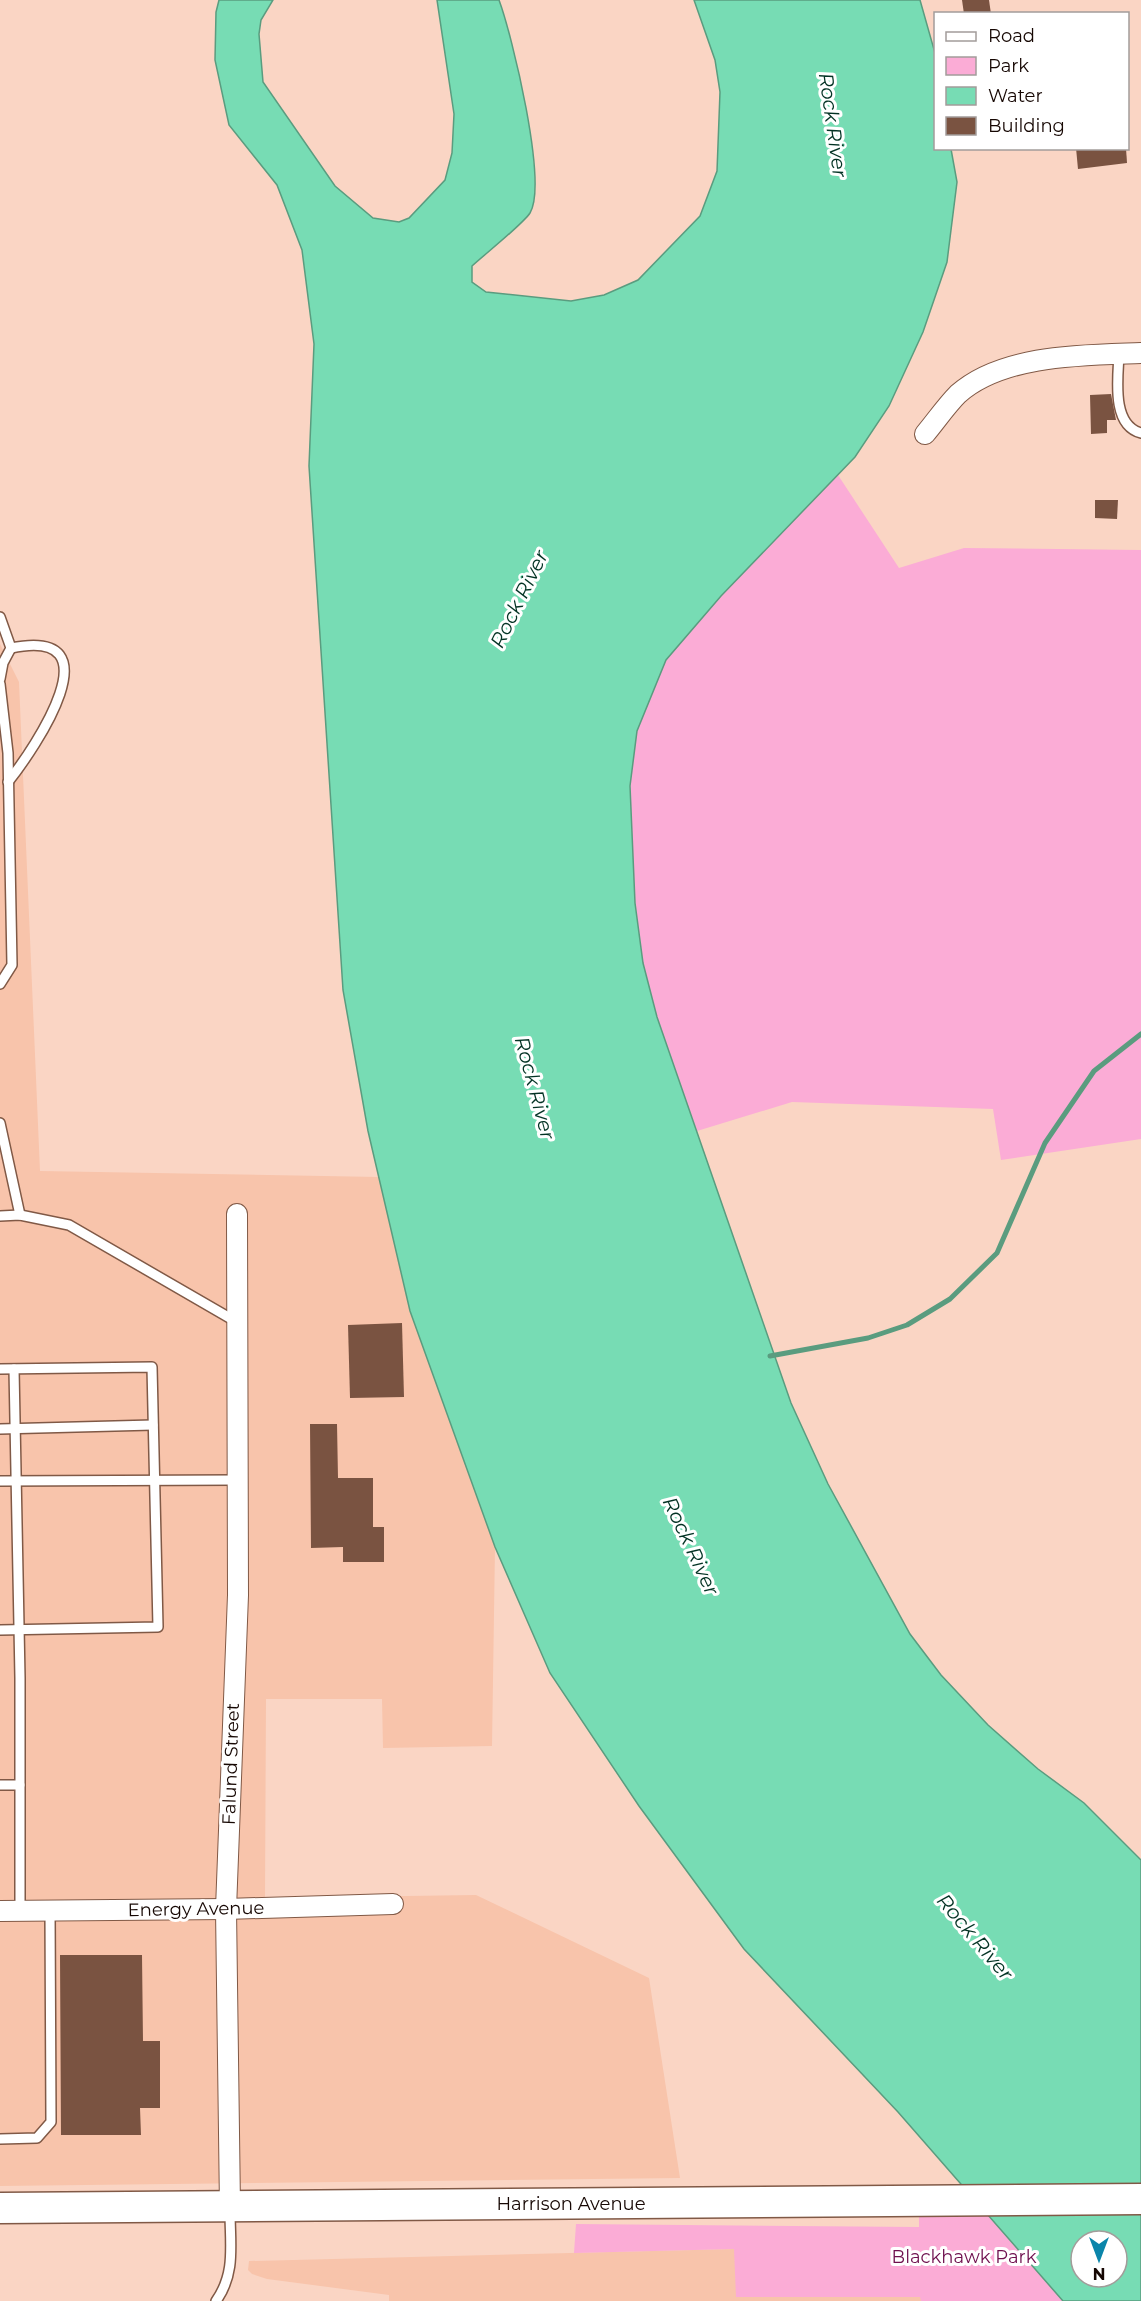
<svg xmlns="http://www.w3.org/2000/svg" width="1141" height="2301" font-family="Montserrat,sans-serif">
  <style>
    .built { fill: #f8c4ab }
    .green { fill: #fbacd6 }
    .water { fill: #77dcb4; stroke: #5a9c7f; stroke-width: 1.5; fill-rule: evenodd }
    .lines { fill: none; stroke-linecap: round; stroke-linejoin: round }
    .stream { stroke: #5a9c7f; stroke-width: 5 }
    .building { fill: #7a5341 }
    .lane-casing { stroke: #805946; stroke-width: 12 }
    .street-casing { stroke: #805946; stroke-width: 22 }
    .primary-casing { stroke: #805946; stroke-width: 33 }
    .lane { stroke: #fff; stroke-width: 9 }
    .street { stroke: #fff; stroke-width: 20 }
    .primary { stroke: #fff; stroke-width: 30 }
    .labels { text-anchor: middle; stroke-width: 6; stroke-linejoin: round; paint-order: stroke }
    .street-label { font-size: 18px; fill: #160703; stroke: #fff }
    .park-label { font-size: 18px; fill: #6e0f4e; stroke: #fff }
    .water-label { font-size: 20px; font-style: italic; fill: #033324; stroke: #fff }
  </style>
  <rect width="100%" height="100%" fill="#fad5c4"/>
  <!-- built -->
  <g class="built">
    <path d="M0,644L19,682L40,1171L379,1177L410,1311L495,1547L492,1746L383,1748L382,1699H266L265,1898L476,1895L649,1978L680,2178L0,2186Z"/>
    <path d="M735,2249L737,2297H921V2301H389V2295L267,2279L252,2274L248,2270L249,2261Z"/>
  </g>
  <!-- green -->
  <g class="green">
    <path d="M838,475L899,568L964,548L1141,550V1139L1001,1160L993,1109L792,1102L697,1131L657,1017L643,963L635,902L630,786L637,731L666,660L721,596Z"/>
    <path d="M985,2212L1063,2301H921L920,2297H736L734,2249L574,2253L576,2224L919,2227V2214Z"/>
  </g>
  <!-- water -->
  <path class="water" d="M219,0H273L261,20L259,34L263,82L335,186L373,218L399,222L409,218L445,180L452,153L454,114L437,0H499C512,35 548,183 530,213C522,225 485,254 472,266V282L486,292L571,301L604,295L638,280L700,216L717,171L720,92L715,60L694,0H920L935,53L936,148L951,149L957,182L947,262L923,332L889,406L855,457L721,596L666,660L637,731L630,786L635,903L643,963L657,1017L791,1403L828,1484L910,1634L941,1675L988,1725L1038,1769L1084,1803L1141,1860V2301H1063L898,2112L744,1949L639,1806L550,1673L495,1547L410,1311L368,1131L343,990L309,466L314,344L302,250L277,185L229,125L215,60L216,12ZM1081,2241H1117V2277H1081Z"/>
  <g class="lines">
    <!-- stream -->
    <path class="stream" d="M770,1356L868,1338L907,1325L950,1299L997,1253L1045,1143L1094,1071L1141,1034"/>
  </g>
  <!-- building -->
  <g class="building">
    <path d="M962,0H989L991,14H964Z"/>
    <path d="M1076,148H1126L1127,163L1078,169Z"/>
    <path d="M1111,394L1116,420H1107V433L1091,434L1090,395Z"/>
    <path d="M1095,500H1118L1117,519L1095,518Z"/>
    <path d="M402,1323L404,1397L350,1398L348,1325Z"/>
    <path d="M310,1424H337L338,1478H373V1527H384V1562H343V1547L311,1548Z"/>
    <path d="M60,1955H142L143,2041H160V2108H140L141,2135H61Z"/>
  </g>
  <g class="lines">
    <defs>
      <g id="lane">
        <path d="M1119,354C1118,378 1111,425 1141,433"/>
        <path d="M0,617L11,648L3,663L0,679"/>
        <path d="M0,684L8,753L12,965L0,984"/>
        <path d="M8,782C35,748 118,626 11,648"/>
        <path d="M0,1123L20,1215"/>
        <path d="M0,1216L20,1215L69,1225L235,1321"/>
        <path d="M0,1369L152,1367L158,1627L0,1630"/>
        <path d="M14,1369L20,1678V1911"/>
        <path d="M0,1429L153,1425"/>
        <path d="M0,1481L237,1480"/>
        <path d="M0,1785H20"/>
        <path d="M0,2139L37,2138L51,2122L50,1910"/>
        <path d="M216,2301C236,2273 230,2245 230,2211"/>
      </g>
      <g id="street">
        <path d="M925,434C936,421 946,406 958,394C1003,354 1085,355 1141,353"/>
        <path d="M0,1911L226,1909L393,1904"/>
        <path d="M230,2207L226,1909L238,1595L237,1214"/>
      </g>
      <path id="primary" d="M0,2208L1141,2199"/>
    </defs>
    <!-- lane casing -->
    <use href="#lane" class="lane-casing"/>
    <!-- street casing -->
    <use href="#street" class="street-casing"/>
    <!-- primary casing -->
    <use href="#primary" class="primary-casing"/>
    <!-- lane -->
    <use href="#lane" class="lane"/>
    <!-- street -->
    <use href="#street" class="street"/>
    <!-- primary -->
    <use href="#primary" class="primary"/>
  </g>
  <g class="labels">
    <!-- street labels -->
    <g class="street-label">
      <text transform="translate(231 1764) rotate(-88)" y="6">Falund Street</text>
      <text transform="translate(196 1909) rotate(-1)" y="6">Energy Avenue</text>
      <text x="571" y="2210">Harrison Avenue</text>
    </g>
    <!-- park labels -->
    <g class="park-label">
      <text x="964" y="2263">Blackhawk Park</text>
    </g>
    <!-- water labels -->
    <g class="water-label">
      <text transform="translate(833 125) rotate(82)" y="7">Rock River</text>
      <text transform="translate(519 599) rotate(-64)" y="7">Rock River</text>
      <text transform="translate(535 1088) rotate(75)" y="7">Rock River</text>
      <text transform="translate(691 1546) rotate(65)" y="7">Rock River</text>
      <text transform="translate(975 1937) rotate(50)" y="7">Rock River</text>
    </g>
  </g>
  <!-- legend -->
  <rect x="934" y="12" width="195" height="138" fill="#ffffff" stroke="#a29c9a" stroke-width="1.5"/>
  <rect x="946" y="32" width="30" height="9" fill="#ffffff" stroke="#a29c9a" stroke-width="1.5"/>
  <text x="988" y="42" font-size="18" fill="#160703">Road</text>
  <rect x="946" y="57" width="30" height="18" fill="#fbacd6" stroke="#a29c9a" stroke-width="1.5"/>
  <text x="988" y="72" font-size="18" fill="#160703">Park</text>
  <rect x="946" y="87" width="30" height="18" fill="#77dcb4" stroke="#a29c9a" stroke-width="1.5"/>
  <text x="988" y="102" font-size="18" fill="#160703">Water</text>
  <rect x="946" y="117" width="30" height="18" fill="#7a5341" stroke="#a29c9a" stroke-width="1.5"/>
  <text x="988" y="132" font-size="18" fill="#160703">Building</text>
  <!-- north arrow -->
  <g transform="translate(1099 2259) rotate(180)"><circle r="28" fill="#ffffff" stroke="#a29c9a" stroke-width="1.5"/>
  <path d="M0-4.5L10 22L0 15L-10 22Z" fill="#0b85aa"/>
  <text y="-9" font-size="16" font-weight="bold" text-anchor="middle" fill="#160703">N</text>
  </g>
</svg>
